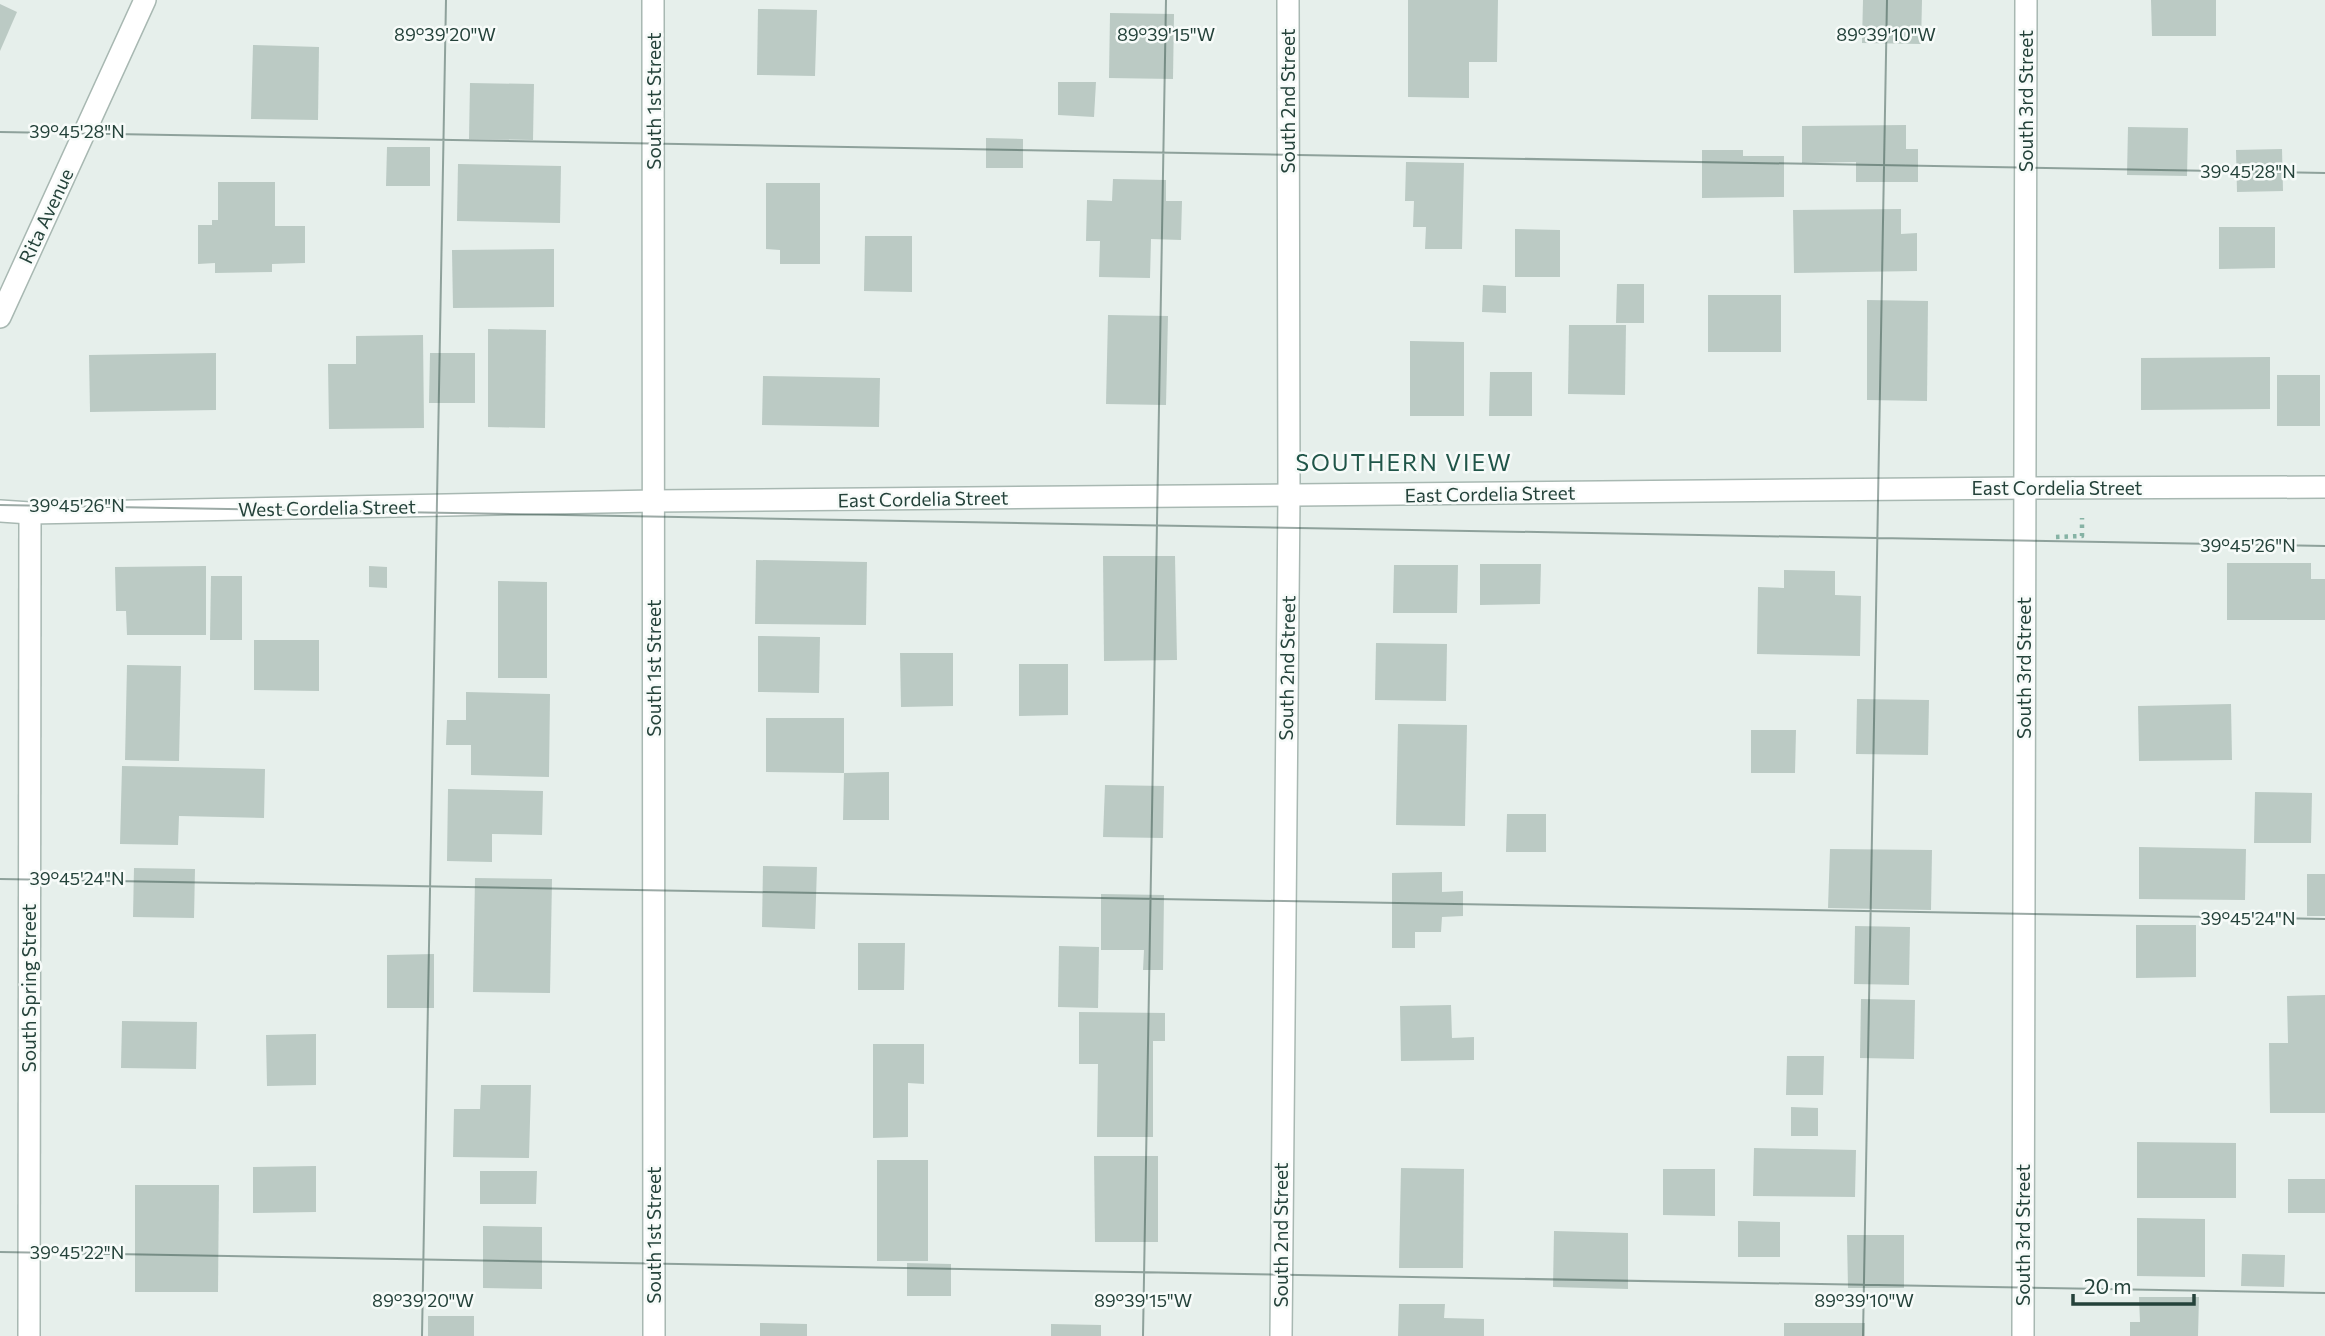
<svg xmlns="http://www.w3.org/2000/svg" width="2325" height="1336" font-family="Commissioner,sans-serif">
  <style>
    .building { fill: #bbcac4 }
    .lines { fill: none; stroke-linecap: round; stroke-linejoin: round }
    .minor-casing { stroke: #a8b8b2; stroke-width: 24 }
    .path { stroke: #86b3a5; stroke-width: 4.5; stroke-dasharray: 3.5 5; stroke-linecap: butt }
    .minor { stroke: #fff; stroke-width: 21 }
    .ticks { fill: none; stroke: #24423a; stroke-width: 2; stroke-opacity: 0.45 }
    .labels { text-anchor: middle; stroke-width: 5; stroke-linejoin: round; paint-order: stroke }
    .street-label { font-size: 19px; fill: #24423a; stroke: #f7fbf9 }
    .quarter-label { font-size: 23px; letter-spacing: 2px; fill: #1f5548; stroke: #f7fbf9 }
    .ticks-label { font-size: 18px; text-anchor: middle; fill: #24423a; stroke: #f7fbf9; stroke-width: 5; stroke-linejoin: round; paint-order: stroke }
  </style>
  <rect width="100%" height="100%" fill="#e6efeb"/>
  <!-- building -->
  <g class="building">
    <path d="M1408,0H1498L1497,62H1469V98L1408,97Z"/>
    <path d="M1863,0H1922L1921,44L1862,43Z"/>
    <path d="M2151,0H2216V36H2152Z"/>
    <path d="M0,4L17,12L0,51Z"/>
    <path d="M758,9L817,10L815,76L757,75Z"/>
    <path d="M1110,13L1174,14L1173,79L1109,78Z"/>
    <path d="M253,45L319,47L318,120L251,119Z"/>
    <path d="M1058,82H1096L1094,117L1058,115Z"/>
    <path d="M470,83L534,84L533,140L469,139Z"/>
    <path d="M1906,125V149H1918V182H1856V162L1802,163V126Z"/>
    <path d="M2128,127L2188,128L2187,176L2127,175Z"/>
    <path d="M986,138L1023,139V168H986Z"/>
    <path d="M387,147H430V186H386Z"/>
    <path d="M2282,149L2283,191L2237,192L2236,150Z"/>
    <path d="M1702,150H1743V156H1784V197L1702,198Z"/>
    <path d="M1406,162L1464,163L1462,249H1425L1426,227H1413L1414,201H1405Z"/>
    <path d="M458,164L561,166L560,223L457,221Z"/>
    <path d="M1113,179L1166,180V201H1182L1181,240L1151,239L1150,278L1099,277L1100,241H1086L1087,200L1112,201Z"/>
    <path d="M218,182H275V226H305V263L272,264V272L215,273V263L198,264V225H212V220H218Z"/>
    <path d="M766,183H820V264H780V250L766,249Z"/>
    <path d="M1901,209V234L1917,233V271L1794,273L1793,210Z"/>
    <path d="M2219,227H2275V268L2219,269Z"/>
    <path d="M1515,229L1560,230V277H1515Z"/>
    <path d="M865,236H912V292L864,291Z"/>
    <path d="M554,249V307L453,308L452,250Z"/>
    <path d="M1617,284H1644V323H1616Z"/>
    <path d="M1483,285L1506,286V313L1482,312Z"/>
    <rect x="1708" y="295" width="73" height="57"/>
    <path d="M1867,300L1928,301L1927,401L1867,400Z"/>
    <path d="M1108,315L1168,316L1166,405L1106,404Z"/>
    <path d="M1569,325H1626L1625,395L1568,394Z"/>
    <path d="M488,329L546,330L545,428L488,427Z"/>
    <path d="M423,335L424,428L329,429L328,364H356V336Z"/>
    <path d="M1410,341L1464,342V416H1410Z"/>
    <path d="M216,353V410L90,412L89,355Z"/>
    <path d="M430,353H475V403H429Z"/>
    <path d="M2270,357V409L2141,410V358Z"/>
    <path d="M1490,372H1532V416H1489Z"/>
    <rect x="2277" y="375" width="43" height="51"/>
    <path d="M763,376L880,378L879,427L762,425Z"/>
    <path d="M1103,556H1175L1177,660L1104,661Z"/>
    <path d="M756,560L867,562L866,625L755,624Z"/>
    <path d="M2227,563H2311V579H2325V620H2227Z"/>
    <path d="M1480,564H1541L1540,604L1480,605Z"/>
    <path d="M1394,565H1458L1457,613H1393Z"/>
    <path d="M206,566V635H127L126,611H116L115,567Z"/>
    <path d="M369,566L387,567V588L369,587Z"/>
    <path d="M1784,570L1835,571V595L1861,596L1860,656L1757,654L1758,587L1784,588Z"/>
    <path d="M211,576H242V640H210Z"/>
    <path d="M498,581L547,582V678H498Z"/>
    <path d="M758,636L820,637L819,693L758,692Z"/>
    <path d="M254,640H319V691L254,690Z"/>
    <path d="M1376,643L1447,644L1446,701L1375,700Z"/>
    <path d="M900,653H953V706L901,707Z"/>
    <path d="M1019,664H1068V715L1019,716Z"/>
    <path d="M127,665L181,666L179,761L125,760Z"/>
    <path d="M466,692L550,694L549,777L471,775V745H446L447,720H466Z"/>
    <path d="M1857,699L1929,700L1928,755L1856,754Z"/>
    <path d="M2231,704L2232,760L2139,761L2138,706Z"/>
    <path d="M766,718H844V773L889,772V820H843L844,773L766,772Z"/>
    <path d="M1398,724L1467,725L1465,826L1396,825Z"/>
    <path d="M1751,730H1796L1795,773H1751Z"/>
    <path d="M122,766L265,769L264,818L179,816L178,845L120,844Z"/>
    <path d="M1105,785L1164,786L1163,838L1103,837Z"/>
    <path d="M448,789L543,791L542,835L492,834V862L447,861Z"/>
    <path d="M2255,792L2312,793L2311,843H2254Z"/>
    <path d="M1507,814H1546V852H1506Z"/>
    <path d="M2139,847L2246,849L2245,900L2139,899Z"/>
    <path d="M1830,849L1932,850L1931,910L1828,908Z"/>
    <path d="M763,866L817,867L815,929L762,927Z"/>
    <path d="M134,868L195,869L194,918L133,917Z"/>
    <path d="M1442,872V892L1463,891V916L1442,917L1441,932H1415V948H1392V873Z"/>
    <rect x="2307" y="874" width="18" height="42"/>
    <path d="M475,878L552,879L550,993L473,992Z"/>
    <path d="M1101,894L1164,895L1163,970H1143L1144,950H1101Z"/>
    <path d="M2136,925H2196V977L2136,978Z"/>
    <path d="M1855,926L1910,927L1909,985L1854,984Z"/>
    <path d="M858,943H905L904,990H858Z"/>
    <path d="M1059,946L1099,947L1098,1008L1058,1007Z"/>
    <path d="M434,954V1008H387V955Z"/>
    <path d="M2325,995V1113H2270L2269,1043H2288L2287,996Z"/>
    <path d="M1861,999L1915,1000L1914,1059L1860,1058Z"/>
    <path d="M1451,1005L1452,1038L1474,1037V1060L1401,1061L1400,1006Z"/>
    <path d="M1079,1012L1165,1013V1041H1153V1137H1097L1098,1064H1079Z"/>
    <path d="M122,1021L197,1022L196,1069L121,1068Z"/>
    <path d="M316,1034V1085L267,1086L266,1035Z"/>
    <path d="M873,1044H924V1084L908,1083V1137L873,1138Z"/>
    <path d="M1787,1056H1824L1823,1095H1786Z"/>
    <path d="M481,1085H531L529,1158L453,1157L454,1109H480Z"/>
    <path d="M1791,1107L1818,1108V1136H1791Z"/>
    <path d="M2137,1142L2236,1143V1198H2137Z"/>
    <path d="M1754,1148L1856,1150L1855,1197L1753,1196Z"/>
    <path d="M1094,1156H1158V1242H1095Z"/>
    <rect x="877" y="1160" width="51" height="101"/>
    <path d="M316,1166V1212L253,1213V1167Z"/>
    <path d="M1401,1168L1464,1169L1463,1268H1399Z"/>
    <path d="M1663,1169H1715V1216L1663,1215Z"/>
    <path d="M480,1171H537L536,1204H480Z"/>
    <rect x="2288" y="1179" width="37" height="34"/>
    <path d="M135,1185H219L218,1292H135Z"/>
    <path d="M2137,1218L2205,1219V1277L2137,1276Z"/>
    <path d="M1738,1221L1780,1222V1257H1738Z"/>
    <path d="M483,1226L542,1227V1289L483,1288Z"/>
    <path d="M1554,1231L1628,1233V1289L1553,1287Z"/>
    <path d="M1847,1235H1904V1288H1848Z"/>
    <path d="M2242,1254L2285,1255L2284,1287L2241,1286Z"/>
    <path d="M907,1263L951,1264V1296H907Z"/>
    <path d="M2139,1297H2199L2198,1336H2130V1322H2140Z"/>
    <path d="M1399,1304H1445L1444,1318L1484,1319V1336H1398Z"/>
    <rect x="428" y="1316" width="46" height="20"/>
    <path d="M760,1323L807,1324V1336H760Z"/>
    <rect x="1784" y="1323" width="81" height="13"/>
    <path d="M1051,1324L1101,1325V1336H1051Z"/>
  </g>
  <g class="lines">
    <defs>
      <g id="minor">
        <path d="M653,0L654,1336"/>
        <path d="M0,317L145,0"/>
        <path d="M0,511L30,513L654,501L2025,488L2325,487"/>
        <path d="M29,1336L30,513"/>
        <path d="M1281,1336L1289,496L1288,0"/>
        <path d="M2023,1336L2026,0"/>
      </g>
    </defs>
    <!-- minor casing -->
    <use href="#minor" class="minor-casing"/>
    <!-- path -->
    <path class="path" d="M2056,537L2082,536V518"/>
    <!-- minor -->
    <use href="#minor" class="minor"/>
  </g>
  <!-- ticks -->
  <path class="ticks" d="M0,132L2325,173M0,505L2325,546M0,879L2325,919M0,1252L2325,1293M422,1336L446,0M1143,1336L1166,0M1863,1336L1887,0"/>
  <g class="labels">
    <!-- street labels -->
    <g class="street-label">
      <text transform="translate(654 101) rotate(-90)" y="7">South 1st Street</text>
      <text transform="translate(1288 101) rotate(-90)" y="7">South 2nd Street</text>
      <text transform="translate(2026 101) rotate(-90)" y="7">South 3rd Street</text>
      <text transform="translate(46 216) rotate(-65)" y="7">Rita Avenue</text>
      <text x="2057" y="495">East Cordelia Street</text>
      <text transform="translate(1490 494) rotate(-1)" y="7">East Cordelia Street</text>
      <text transform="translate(923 499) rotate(-1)" y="7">East Cordelia Street</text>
      <text transform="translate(327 508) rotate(-1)" y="7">West Cordelia Street</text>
      <text transform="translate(654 668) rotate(-90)" y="7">South 1st Street</text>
      <text transform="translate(1287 668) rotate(-89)" y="7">South 2nd Street</text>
      <text transform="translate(2024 668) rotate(-90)" y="7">South 3rd Street</text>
      <text transform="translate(29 988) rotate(-90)" y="7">South Spring Street</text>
      <text transform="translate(654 1235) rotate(-90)" y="7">South 1st Street</text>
      <text transform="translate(1281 1235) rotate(-90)" y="7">South 2nd Street</text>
      <text transform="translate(2023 1235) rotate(-90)" y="7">South 3rd Street</text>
    </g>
    <!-- quarter labels -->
    <g class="quarter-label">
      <text x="1404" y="471">SOUTHERN VIEW</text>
    </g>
  </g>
  <g class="ticks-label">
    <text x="445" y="41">89°39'20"W</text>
    <text x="1166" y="41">89°39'15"W</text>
    <text x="1886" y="41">89°39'10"W</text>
    <text x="77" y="138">39°45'28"N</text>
    <text x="2248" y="178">39°45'28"N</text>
    <text x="77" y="512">39°45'26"N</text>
    <text x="2248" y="552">39°45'26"N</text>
    <text x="77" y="885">39°45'24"N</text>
    <text x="2248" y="925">39°45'24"N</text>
    <text x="77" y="1259">39°45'22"N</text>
    <text x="423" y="1307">89°39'20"W</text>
    <text x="1143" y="1307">89°39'15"W</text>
    <text x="1864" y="1307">89°39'10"W</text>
  </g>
  <!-- scale -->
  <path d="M2073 1294v10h121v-10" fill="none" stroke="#24423a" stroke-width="3.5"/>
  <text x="2084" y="1294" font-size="21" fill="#24423a" stroke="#f7fbf9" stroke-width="5" paint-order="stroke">20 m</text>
</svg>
